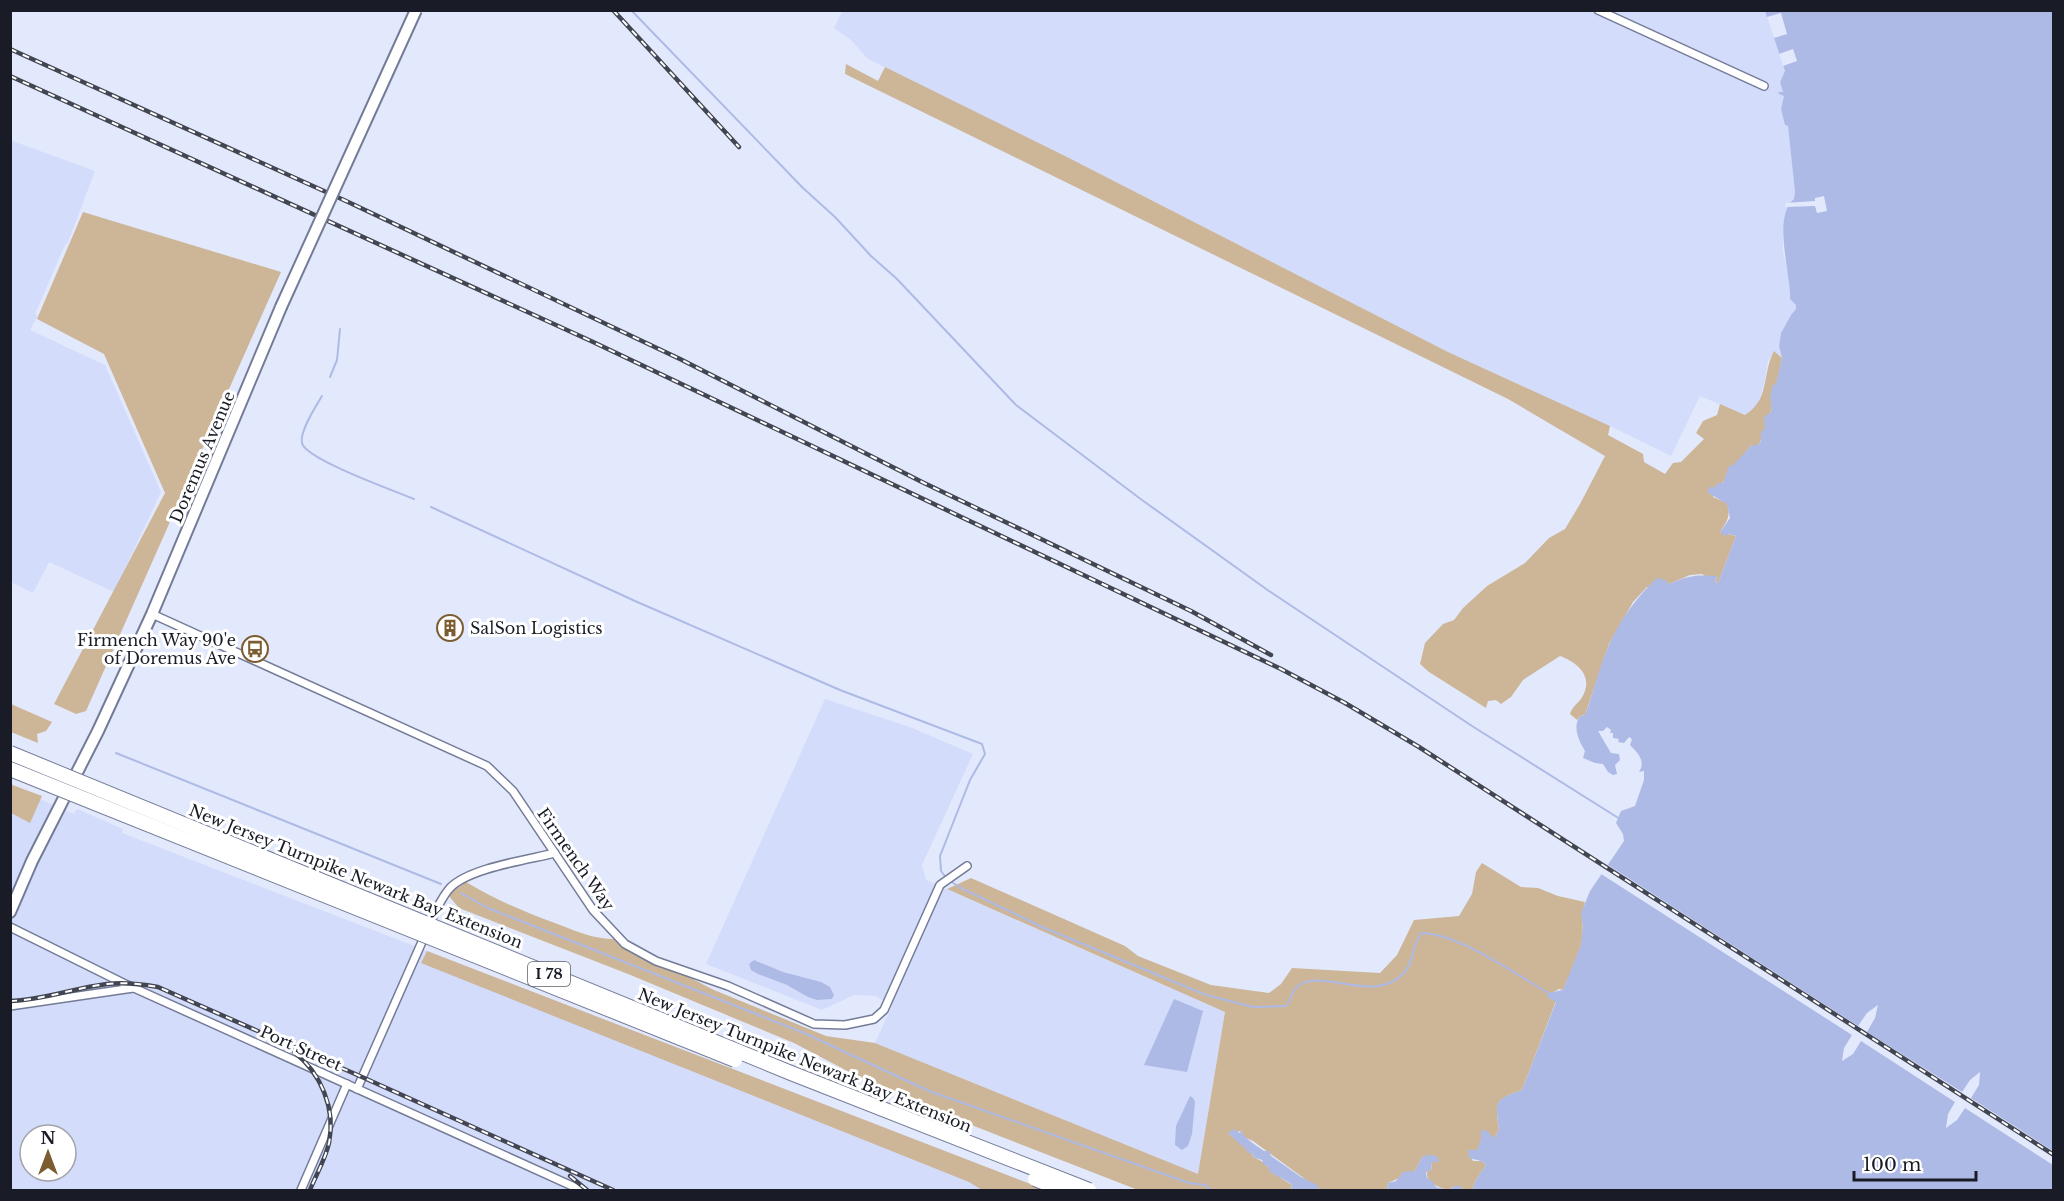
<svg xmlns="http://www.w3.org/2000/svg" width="2064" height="1201" font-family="'Libre Baskerville',serif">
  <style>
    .built { fill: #d3dcfb; fill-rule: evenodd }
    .green { fill: #cdb597 }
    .water { fill: #aebae6 }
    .pier { fill: #e3e9fc }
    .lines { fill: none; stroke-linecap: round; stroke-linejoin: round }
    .stream { stroke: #aebae6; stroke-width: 2 }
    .street-casing { stroke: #737b97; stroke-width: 10 }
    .secondary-casing { stroke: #737b97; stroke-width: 14 }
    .street { stroke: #fff; stroke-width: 7 }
    .secondary { stroke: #fff; stroke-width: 10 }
    .rail-casing { stroke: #424652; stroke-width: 4.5 }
    .rail { stroke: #fff; stroke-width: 2; stroke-dasharray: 7; stroke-linecap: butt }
    .secondary-bridge-casing { stroke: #737b97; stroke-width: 14; stroke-linecap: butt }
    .highway-bridge-casing { stroke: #737b97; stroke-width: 16; stroke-linecap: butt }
    .secondary-bridge { stroke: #fff; stroke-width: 10 }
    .highway-bridge { stroke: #fff; stroke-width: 14 }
    .labels { text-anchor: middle; stroke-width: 6; stroke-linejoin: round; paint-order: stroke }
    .shield { fill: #fff; stroke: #5e6068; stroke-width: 1.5 }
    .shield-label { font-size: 15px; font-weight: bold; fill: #191c27 }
    .street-label { font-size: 16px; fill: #191c27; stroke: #fff }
    .poi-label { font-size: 16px; fill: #191c27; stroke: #fff; text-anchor: start }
  </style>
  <rect width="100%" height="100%" fill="#e3e9fc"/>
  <!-- built -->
  <g class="built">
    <path d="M843,10L1765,11L1785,71L1780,82L1784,96L1781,109L1785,125H1788L1795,192L1794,199L1785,218L1783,238V251L1789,280L1790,299L1796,305V309L1791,315L1781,333L1779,346L1782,358L1774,351L1768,361L1765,380L1758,404L1745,415L1700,396L1671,456L1610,426L1448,352L1069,158L868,59L851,40L834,28Z"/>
    <path d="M10,140L95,171L68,242L64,247L35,314L38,315L30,330L105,365L161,492L114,592L49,562L33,593L11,582Z"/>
    <path d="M825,699L910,727L973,754L922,865L926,880L1225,1012L1198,1174L875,1043L892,1006L876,996L854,995L822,1010L706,964Z"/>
    <path d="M10,786L74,814L77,809L123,829L122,833L1046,1190H11ZM30,1135H66V1171H30Z"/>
  </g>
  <!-- green -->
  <g class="green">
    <path d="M846,64L878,81L885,67L1069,158L1448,352L1610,426L1608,435L1643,454L1644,462L1665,474L1673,463L1681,462L1704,439L1696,433L1703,421L1717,415L1720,404L1745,415C1749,412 1753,409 1756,405C1767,393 1765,366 1774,351L1782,358C1778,377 1769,432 1758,445H1752C1741,457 1732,468 1724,481C1719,487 1716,488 1713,497L1727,503C1731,517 1727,521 1720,532L1736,536L1718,583L1715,582L1717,577H1707L1702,574L1690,575L1669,584L1647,587L1633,602L1609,644L1585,715L1580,716L1577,720L1570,714C1572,707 1577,704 1581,699C1595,678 1579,663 1560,656L1523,680L1511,697L1501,704L1496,700L1488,701L1486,708L1429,672L1420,664L1425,643L1443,624L1454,620L1463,608L1487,586L1525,563L1549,538L1565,529L1580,504L1605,456L1508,399L845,74Z"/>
    <path d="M83,212L281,272L86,711L76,714L54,704L165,493L104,354L37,319Z"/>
    <path d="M11,704L52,722L46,731L37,734L38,743L11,732Z"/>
    <path d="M10,784L42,796L30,823L11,813Z"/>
    <path d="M1482,863L1521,887L1538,888L1558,896L1585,902C1580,917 1585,930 1581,945C1577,960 1569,975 1563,990L1559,989L1554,992L1556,1001L1522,1090C1494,1100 1495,1102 1499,1130L1494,1138L1481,1140L1477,1151L1468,1150L1473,1161H1481L1486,1165L1476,1180L1472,1190H1457L1455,1186L1448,1190C1438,1187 1423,1182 1428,1169L1431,1171L1432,1162H1438L1422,1157L1415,1171L1388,1183L1387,1190H1320L1253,1141L1244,1137L1241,1131L1229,1134L1252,1153L1253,1157C1265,1161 1269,1169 1278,1176C1283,1180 1288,1182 1292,1185L1291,1190H1138L974,1126L855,1075L794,1043L628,974L459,908L448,895L466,882C496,900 527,913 560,925C578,932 595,939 614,939L714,990L826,1036L875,1043L1198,1174L1225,1012L947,889L971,878L1125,946L1138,956L1211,985L1269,993L1281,984L1292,968L1380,973L1397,955L1414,920L1459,916L1472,894L1476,872Z"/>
    <path d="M427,951L1046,1190H982L969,1182L421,963Z"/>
  </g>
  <!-- water -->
  <g class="water">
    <path d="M1765,11H2053V1190H1472L1476,1180L1486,1165L1481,1161L1469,1158L1468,1150H1477L1481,1140V1131L1485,1130L1494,1138L1499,1130C1495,1101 1494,1100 1522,1090L1556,1002L1547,997L1548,993L1563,990L1581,945L1583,927L1581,913L1590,891L1624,841L1623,834L1616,823L1621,811L1635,806L1644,780V771L1639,772C1646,761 1638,753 1630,745L1632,739L1629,737L1624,743L1618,742L1619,739L1613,738V733H1610L1611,730L1607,727L1603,731H1598L1611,753L1619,754L1620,760L1615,765L1617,774L1613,775L1608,772L1603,764L1595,763L1583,758L1585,751C1579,741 1572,727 1580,716L1585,715C1594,692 1599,667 1609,645C1620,619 1637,597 1657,578L1665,580L1669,584C1690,575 1696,575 1717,576L1715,582L1718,583L1736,536L1729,534L1725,536L1720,532L1730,518L1727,504L1707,492L1710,487H1716L1717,483H1723L1729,466L1733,465L1752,445H1758L1761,441V432L1765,428L1764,417L1771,412C1772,400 1768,400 1773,385L1776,384L1782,358L1779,346L1781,333L1791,315L1796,309V305L1790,299C1791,274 1772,217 1794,199L1795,192L1788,126L1785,125L1781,109L1784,96L1779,94L1778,92H1783L1780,82L1785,71Z"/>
    <path d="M754,960L783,972L821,982L830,987L834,995L832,999L817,1000L808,997L787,985L758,974L751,970L749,964Z"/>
    <path d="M1174,999L1203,1011L1187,1072L1144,1065Z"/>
    <path d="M1190,1096L1193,1098L1195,1102L1192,1134L1188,1146L1182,1150L1175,1145L1176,1126Z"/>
    <path d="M1234,1129L1239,1133L1241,1131C1245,1139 1256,1145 1264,1151H1269L1271,1156L1301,1177L1319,1186L1317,1188L1320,1190H1291L1292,1185L1290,1183L1270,1172L1267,1165H1264L1262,1160L1253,1157L1252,1153H1247V1150L1228,1133Z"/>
    <path d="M1428,1155L1437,1156L1439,1162H1432L1431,1171L1428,1170L1426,1173L1427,1178L1433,1182L1436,1187L1448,1190L1455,1186H1461L1462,1189L1457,1190H1387L1388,1183L1396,1181L1403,1172L1415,1171L1422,1157Z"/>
  </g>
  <!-- pier -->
  <g class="pier">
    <path d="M1781,13L1787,34L1774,38L1767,17Z"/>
    <path d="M1793,49L1797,61L1783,66L1779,54Z"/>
    <path d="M1824,196L1827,211L1817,213L1815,206L1785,207L1786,203L1815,201V198Z"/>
    <path d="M1605,863L1858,1026L1867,1013L1878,1005L1875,1018L1867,1032L1962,1092L1970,1080L1980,1072L1979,1085L1971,1098L2053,1151V1165L1965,1108L1957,1120L1946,1128L1948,1114L1955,1102L1861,1041L1853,1054L1842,1061L1844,1048L1852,1035L1598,872Z"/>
  </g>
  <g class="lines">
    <!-- stream -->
    <g class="stream">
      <path d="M631,10L803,188L835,217L871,256L897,279L1016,405L1142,500L1269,591L1472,726L1620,819"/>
      <path d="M330,377L337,360L340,329"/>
      <path d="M322,396C316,406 299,432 302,443C305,459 395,491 414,499"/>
      <path d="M431,507L635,601L840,690L982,744L985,754L970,780L940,856L941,871L947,879L961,888L1042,927L1206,995L1253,1007L1286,1006C1290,1001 1292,991 1297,987C1319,966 1373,1005 1403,974C1413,965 1412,946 1421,933C1460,934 1514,973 1548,993"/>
      <path d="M116,753L441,884"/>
      <path d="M461,893L488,908L804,1033L929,1091L1189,1183L1205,1185L1211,1190"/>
    </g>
    <defs>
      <g id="street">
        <path d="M1598,10L1764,86"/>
        <path d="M152,614L487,766L513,791L593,910L625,944L656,961L728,986L814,1024L845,1025L874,1019L884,1010L940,885L967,866"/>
        <path d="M429,925C435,912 441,898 450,888C469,868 527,860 555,853"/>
        <path d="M10,927L123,983L581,1190"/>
        <path d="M10,1006L133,988"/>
        <path d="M357,1089L425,935"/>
        <path d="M301,1190L347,1084"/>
      </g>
      <path id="secondary" d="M10,912L32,861L98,731L152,614L281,307"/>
    </defs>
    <!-- street casing -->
    <use href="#street" class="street-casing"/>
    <!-- secondary casing -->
    <use href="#secondary" class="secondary-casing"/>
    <!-- street -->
    <use href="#street" class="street"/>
    <!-- secondary -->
    <use href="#secondary" class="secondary"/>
    <defs>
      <g id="rail">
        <path d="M613,10L739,147"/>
        <path d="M10,49L346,201L680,359L922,482L1191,611L1271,655"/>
        <path d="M10,76L591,341L1281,669L1345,703L1419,747L2054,1155"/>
        <path d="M10,1001C43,1000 74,988 107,984C124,982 141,984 158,987L362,1077L613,1190"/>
        <path d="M294,1052C321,1073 336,1109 329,1143C325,1160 316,1175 310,1190"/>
        <path d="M570,1176L587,1190"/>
      </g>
    </defs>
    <!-- rail casing -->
    <use href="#rail" class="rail-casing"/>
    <!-- rail -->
    <use href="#rail" class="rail"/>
    <defs>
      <path id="secondary-bridge" d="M281,307L416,10"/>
      <g id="highway-bridge">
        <path d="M10,753L791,1073L1089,1190"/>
        <path d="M10,769L735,1060"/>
        <path d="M1035,1179L1063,1190"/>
      </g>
    </defs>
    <!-- secondary-bridge casing -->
    <use href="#secondary-bridge" class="secondary-bridge-casing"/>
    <!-- highway-bridge casing -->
    <use href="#highway-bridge" class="highway-bridge-casing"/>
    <!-- secondary-bridge -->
    <use href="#secondary-bridge" class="secondary-bridge"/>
    <!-- highway-bridge -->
    <use href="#highway-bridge" class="highway-bridge"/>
  </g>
  <!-- icons -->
  <defs>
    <symbol id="building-ring" viewBox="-11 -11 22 22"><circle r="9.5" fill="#fff" stroke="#7c5d32" stroke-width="1.5"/><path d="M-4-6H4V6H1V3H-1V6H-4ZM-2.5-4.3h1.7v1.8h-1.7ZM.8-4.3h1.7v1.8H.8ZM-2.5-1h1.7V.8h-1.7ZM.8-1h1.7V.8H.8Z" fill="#7c5d32"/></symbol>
    <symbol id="bus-ring" viewBox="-11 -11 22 22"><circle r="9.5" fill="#fff" stroke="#7c5d32" stroke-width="1.5"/><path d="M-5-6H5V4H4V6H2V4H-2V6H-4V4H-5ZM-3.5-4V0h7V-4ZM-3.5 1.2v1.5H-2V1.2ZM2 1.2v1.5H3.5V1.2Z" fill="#7c5d32"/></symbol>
  </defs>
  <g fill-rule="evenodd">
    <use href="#building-ring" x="435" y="613" width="30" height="30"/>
    <use href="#bus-ring" x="240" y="634" width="30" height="30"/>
  </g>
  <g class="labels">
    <!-- shield labels -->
    <rect class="shield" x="528" y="962" width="42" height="24" rx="4.5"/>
    <g class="shield-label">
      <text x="549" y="979">I 78</text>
    </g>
    <!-- street labels -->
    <g class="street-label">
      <text transform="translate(202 457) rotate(-67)" y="6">Doremus Avenue</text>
      <text transform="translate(576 859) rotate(55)" y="6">Firmench Way</text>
      <text transform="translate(356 876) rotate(22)" y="6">New Jersey Turnpike Newark Bay Extension</text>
      <text transform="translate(301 1048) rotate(24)" y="6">Port Street</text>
      <text transform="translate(805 1060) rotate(22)" y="6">New Jersey Turnpike Newark Bay Extension</text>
    </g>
    <!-- poi labels -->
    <g class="poi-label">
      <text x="470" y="634">SalSon Logistics</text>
      <text x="236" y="646" text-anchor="end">Firmench Way 90'e<tspan x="236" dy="18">of Doremus Ave</tspan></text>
    </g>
  </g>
  <!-- border -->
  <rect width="2064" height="1201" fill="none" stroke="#191c27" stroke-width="24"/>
  <!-- north arrow -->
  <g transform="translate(48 1153)"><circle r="28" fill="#ffffff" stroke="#a3a4a9" stroke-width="1.5"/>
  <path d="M0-4.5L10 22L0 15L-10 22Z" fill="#7c5d32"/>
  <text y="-9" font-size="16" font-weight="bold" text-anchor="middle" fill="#191c27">N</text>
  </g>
  <!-- scale -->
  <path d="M1854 1171v9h122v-9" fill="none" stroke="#191c27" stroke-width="3"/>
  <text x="1863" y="1171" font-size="18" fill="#191c27" stroke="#ffffff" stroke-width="4.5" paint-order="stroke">100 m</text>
</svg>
